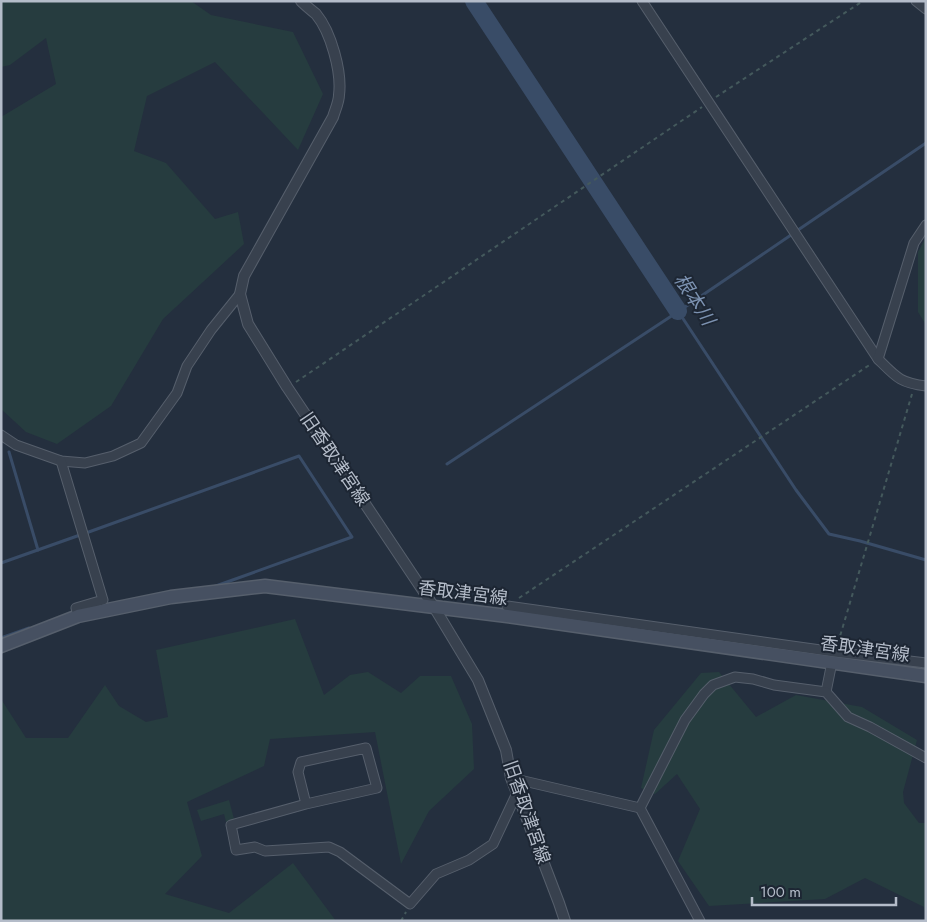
<svg xmlns="http://www.w3.org/2000/svg" width="927" height="922" font-family="Jost,'Noto Sans JP',sans-serif">
  <style>
    .green { fill: #263c3f }
    .lines { fill: none; stroke-linecap: round; stroke-linejoin: round }
    .stream { stroke: #394c67; stroke-width: 3 }
    .river { stroke: #394c67; stroke-width: 18 }
    .minor-casing { stroke: #565f6c; stroke-width: 11 }
    .tertiary-casing { stroke: #565f6c; stroke-width: 12 }
    .secondary-casing { stroke: #565f6c; stroke-width: 15 }
    .path { stroke: #44595c; stroke-width: 2; stroke-dasharray: 4 4; stroke-linecap: butt }
    .minor { stroke: #38414e; stroke-width: 9 }
    .tertiary { stroke: #38414e; stroke-width: 10 }
    .secondary { stroke: #465061; stroke-width: 12 }
    .labels { text-anchor: middle; stroke-width: 4; stroke-linejoin: round; paint-order: stroke }
    .street-label { font-size: 18px; fill: #b4bcc9; stroke: #1d2633 }
    .water-label { font-size: 19px; font-style: italic; fill: #7c92b1; stroke: #1d2633 }
  </style>
  <rect width="100%" height="100%" fill="#242f3e"/>
  <!-- green -->
  <g class="green">
    <path d="M1,1H191L211,15L293,32L323,94L298,150L215,62L147,96L134,151L166,163L215,219L238,212L244,244L163,319L111,406L57,444L26,432L1,409V117L56,84L46,38L10,65L1,67Z"/>
    <path d="M926,237V325L918,312V252Z"/>
    <path d="M295,619L324,695L350,675L368,672L401,693L420,676H451L472,724L474,769L429,811L401,864L375,732L270,739L264,766L187,802L202,856L165,894L229,913L293,863L336,921H1V699L26,738H68L105,685L119,706L146,722L168,717L156,650Z"/>
    <path d="M719,672L756,717L796,695L862,707L917,740L903,792L904,803L919,823H926V917L924,907L865,878L825,899L709,906L678,861L700,809L677,774L655,794L641,788L654,730L701,673Z"/>
    <path d="M229,800L234,819L226,822L224,814L201,821L197,810Z"/>
  </g>
  <g class="lines">
    <!-- stream -->
    <g class="stream">
      <path d="M798,230L926,143"/>
      <path d="M685,307L791,235"/>
      <path d="M678,311L796,490L829,534L860,541L926,560"/>
      <path d="M9,452L38,550"/>
      <path d="M447,464L673,315"/>
      <path d="M86,533L299,456L352,537L213,587"/>
      <path d="M1,563L80,535"/>
      <path d="M1,638L29,628"/>
    </g>
    <!-- river -->
    <path class="river" d="M474,1L678,311"/>
    <defs>
      <g id="minor">
        <path d="M642,1L878,359C896,377 900,383 926,386"/>
        <path d="M916,1L926,9"/>
        <path d="M878,359L914,243L926,225"/>
        <path d="M1,435L16,445L61,461L85,463L113,456L141,443L177,393L187,366L211,330L240,294"/>
        <path d="M61,461L103,600L76,608L78,616"/>
        <path d="M507,606L835,652L926,663"/>
        <path d="M826,692L832,662"/>
        <path d="M511,778L640,808L700,921"/>
        <path d="M306,804L298,772L301,762L366,748L377,788L306,804L231,825L236,850L255,847L265,851L329,847L340,852L410,904L436,874L469,860L493,844L517,793"/>
        <path d="M640,808L685,720L704,694L713,685L735,677L753,679L774,685L826,692L848,717L870,727L926,758"/>
      </g>
      <path id="tertiary" d="M301,1C306,6 311,10 316,14C331,32 342,72 339,95C339,102 335,110 333,117L244,276L240,294L248,324L287,387L434,607L478,680L506,750L511,778L517,793L559,903L565,921"/>
      <path id="secondary" d="M1,646L78,616L171,597L265,586L507,616L926,676"/>
    </defs>
    <!-- minor casing -->
    <use href="#minor" class="minor-casing"/>
    <!-- tertiary casing -->
    <use href="#tertiary" class="tertiary-casing"/>
    <!-- secondary casing -->
    <use href="#secondary" class="secondary-casing"/>
    <!-- path -->
    <g class="path">
      <path d="M716,97L863,1"/>
      <path d="M296,382L702,107"/>
      <path d="M519,598L871,364"/>
      <path d="M838,643L912,394"/>
      <path d="M401,921L406,912"/>
    </g>
    <!-- minor -->
    <use href="#minor" class="minor"/>
    <!-- tertiary -->
    <use href="#tertiary" class="tertiary"/>
    <!-- secondary -->
    <use href="#secondary" class="secondary"/>
  </g>
  <g class="labels">
    <!-- street labels -->
    <g class="street-label">
      <text transform="translate(335 459) rotate(56)" y="6">旧香取津宮線</text>
      <text transform="translate(463 593) rotate(7)" y="6">香取津宮線</text>
      <text transform="translate(865 649) rotate(8)" y="6">香取津宮線</text>
      <text transform="translate(527 812) rotate(71)" y="6">旧香取津宮線</text>
    </g>
    <!-- water labels -->
    <g class="water-label">
      <text transform="translate(695 299) rotate(57)" y="7">根本川</text>
    </g>
  </g>
  <!-- border -->
  <rect width="927" height="922" fill="none" stroke="#b4bcc9" stroke-width="5"/>
  <!-- scale -->
  <path d="M752 897v8h144v-8" fill="none" stroke="#b4bcc9" stroke-width="2.5"/>
  <text x="760" y="897" font-size="15" fill="#b4bcc9" stroke="#1d2633" stroke-width="4" paint-order="stroke">100 m</text>
</svg>
